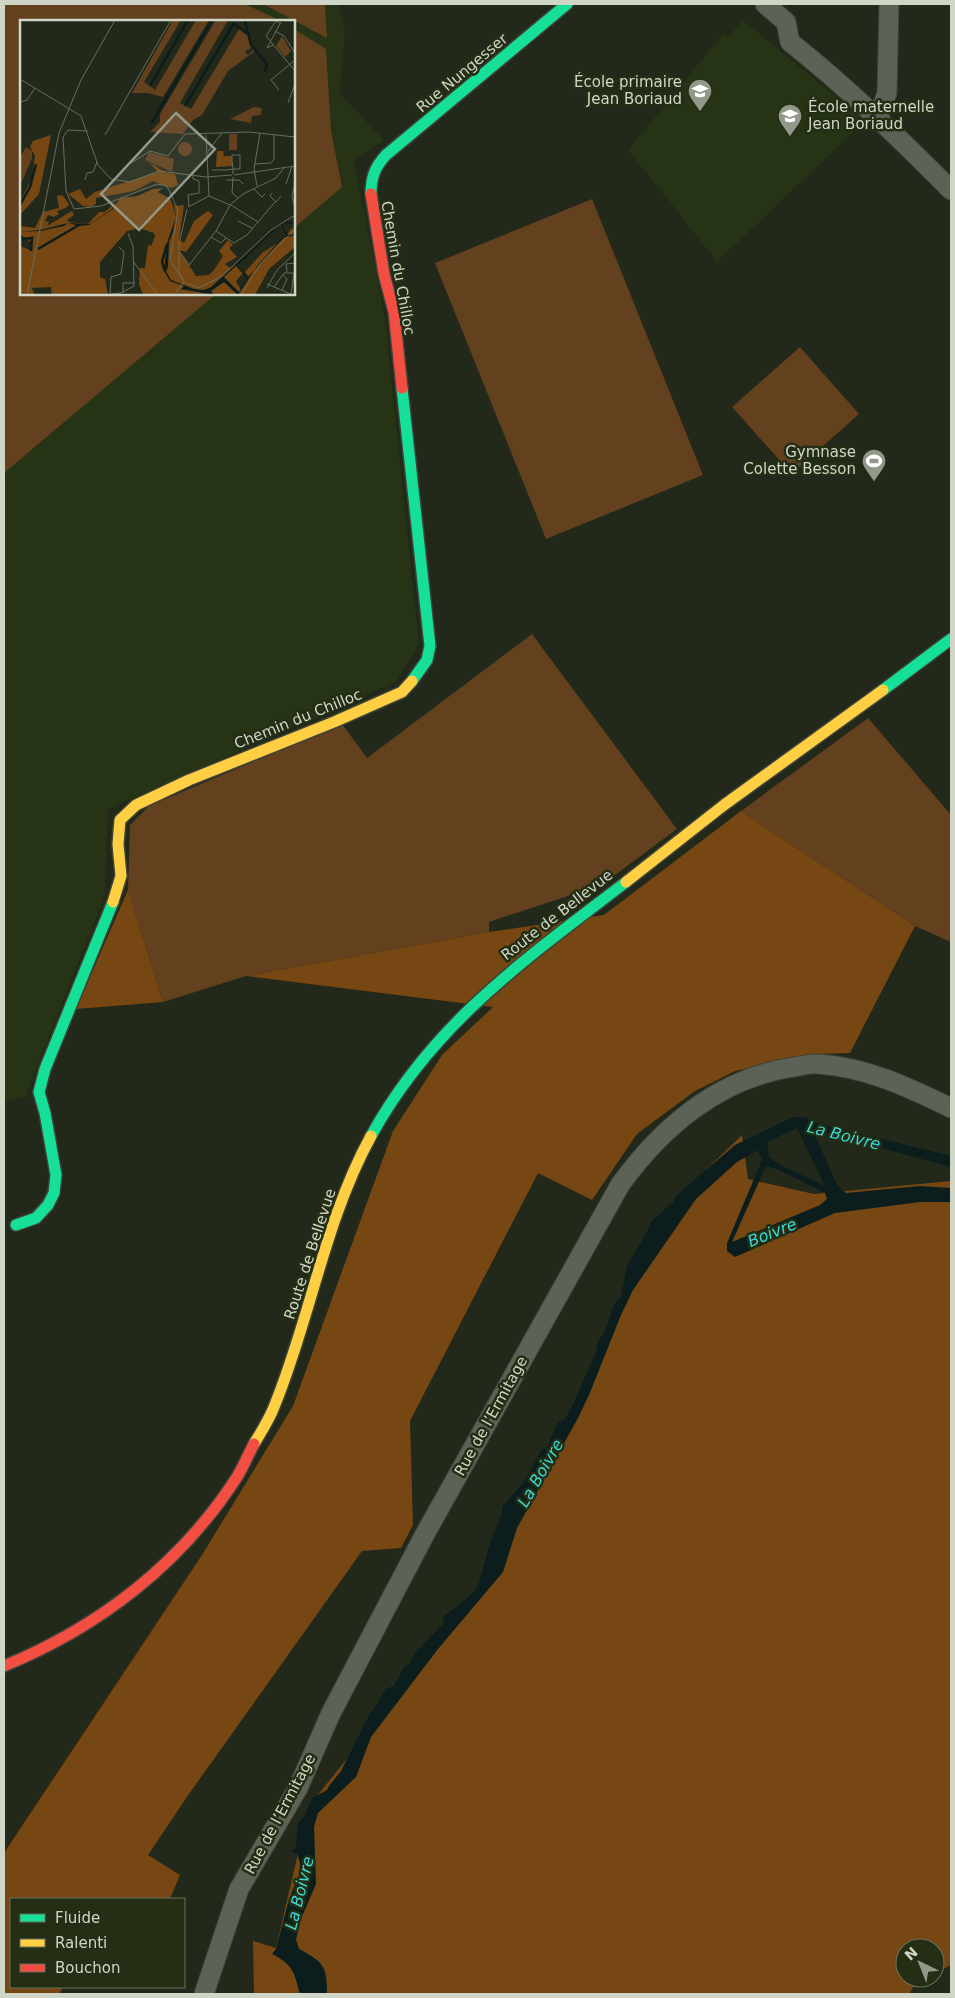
<svg xmlns="http://www.w3.org/2000/svg" width="955" height="1998" font-family="'DejaVu Sans',sans-serif">
  <style>
    .built { fill: #263314; fill-rule: evenodd }
    .green { fill: #63401e }
    .forest { fill: #764712 }
    .water { fill: #0b1d1c; fill-rule: evenodd }
    .lines { fill: none; stroke-linecap: round; stroke-linejoin: round }
    .street-casing { stroke: #3e4338; stroke-width: 21 }
    .fast-casing { stroke: #3e4338; stroke-width: 14 }
    .slow-casing { stroke: #3e4338; stroke-width: 14 }
    .jam-casing { stroke: #3e4338; stroke-width: 14 }
    .street { stroke: #5d6257; stroke-width: 19 }
    .fast { stroke: #16e098; stroke-width: 11 }
    .slow { stroke: #ffcf43; stroke-width: 11 }
    .jam { stroke: #f24e42; stroke-width: 11 }
    .labels { text-anchor: middle; stroke-width: 5; stroke-linejoin: round; paint-order: stroke }
    .street-label { font-size: 15px; fill: #cfd6c6; stroke: #232e14 }
    .poi-label { font-size: 15px; fill: #cfd6c6; stroke: #232e14; text-anchor: end }
    .water-label { font-size: 16px; font-style: italic; fill: #3bd8d8; stroke: #232e14 }
    .inset-river { fill: none; stroke: #0b1d1c; stroke-width: 2.5 }
    .inset-road { fill: none; stroke: #676e5f; stroke-width: 1 }
    .view { fill: #92998a; fill-opacity: 0.15; stroke: #92998a; stroke-width: 2.5 }
    .inset-edge { fill: none; stroke: #cfd6c6; stroke-width: 2.5 }
  </style>
  <rect width="100%" height="100%" fill="#22281a"/>
  <!-- built -->
  <g class="built">
    <path d="M4,4H339L345,33L340,91L343,97L384,140L354,161L385,317L419,644L396,682L108,809L105,896L25,1097L4,1103ZM21,21H294V294H21Z"/>
    <path d="M743,20L865,121L717,262L675,208L628,150L724,33L728,37Z"/>
  </g>
  <!-- green -->
  <g class="green">
    <path d="M4,4H245L281,21H21V294H216L4,473Z"/>
    <path d="M263,4H325L327,38Z"/>
    <path d="M294,29L326,49L331,131L342,187L294,228Z"/>
    <path d="M592,199L703,475L546,539L435,263Z"/>
    <path d="M800,347L859,414L792,474L732,407Z"/>
    <path d="M532,634L677,829L592,892L579,897L577,893L489,922V932L246,976L163,1002L128,890L130,825L149,806L342,724L367,758Z"/>
    <path d="M868,718L951,815V942L915,926L741,811Z"/>
  </g>
  <!-- forest -->
  <g class="forest">
    <path d="M741,811L915,926L850,1053L818,1054L735,1071L695,1091L637,1134L592,1200L538,1173L410,1421L413,1525L401,1548L362,1551L189,1794L148,1855L180,1875L170,1899H11V1987H63L59,1994H4V1853L202,1555L293,1406L393,1131L442,1055L493,1007L246,976L489,932L604,915Z"/>
    <path d="M128,890L163,1002L76,1009Z"/>
    <path d="M742,1135L748,1179L814,1194L951,1181V1965L935,1973V1948H905V1978H924L917,1981L909,1994H254L253,1941L276,1948L309,1806L496,1573L665,1210Z"/>
  </g>
  <!-- water -->
  <path class="water" d="M793,1117L807,1118L816,1123L951,1156V1167L816,1130V1138L837,1185L846,1193L920,1186L951,1188V1202H920L835,1213L735,1257L727,1251V1243L762,1160L758,1150L737,1162L696,1199L633,1290L621,1315L589,1395L578,1418L517,1528L503,1572L438,1649L371,1737L356,1777L318,1813L314,1827L316,1884L300,1921L296,1940L299,1949C323,1962 327,1965 327,1994H300C294,1973 294,1965 272,1954L276,1949L289,1899L299,1875L300,1863L297,1853H293L292,1850L296,1848L298,1824L305,1815L312,1798L327,1790L329,1786L341,1771L371,1711H373L386,1689L394,1686L404,1667L409,1664L417,1651L443,1624V1617L471,1595L478,1586L492,1537L502,1514V1507L524,1482L542,1450L549,1445L550,1439L558,1422L566,1418L569,1410L572,1407L597,1350L598,1341L603,1335L615,1303L621,1297L627,1266L647,1232L652,1221L673,1202L678,1194L735,1145ZM797,1128L825,1186L780,1165L769,1157L767,1142ZM766,1166L779,1170L825,1193L827,1199L820,1205L732,1242Z"/>
  <g class="lines">
    <defs>
      <g id="street">
        <path d="M765,4L786,22L790,42C847,87 899,138 951,190"/>
        <path d="M878,118L887,93L889,4"/>
        <path d="M204,1994L239,1889L298,1788L331,1713L425,1534L620,1185C661,1128 717,1080 788,1068C797,1067 808,1063 818,1064C866,1067 908,1087 951,1108"/>
      </g>
      <g id="fast">
        <path d="M371,194C371,177 375,167 386,155L567,4"/>
        <path d="M402,388L430,646L427,660L412,681"/>
        <path d="M883,690L951,639"/>
        <path d="M371,1136C433,1023 527,958 626,882"/>
        <path d="M16,1225L36,1218L48,1205L54,1193L56,1175L45,1113L39,1092L45,1069L113,902"/>
      </g>
      <g id="slow">
        <path d="M626,882L724,805L883,690"/>
        <path d="M113,902L121,876L118,844L120,820L136,805L189,780L334,722L402,692L412,681"/>
        <path d="M254,1444C261,1432 269,1420 274,1407C311,1317 324,1222 371,1136"/>
      </g>
      <g id="jam">
        <path d="M371,194L384,274L394,312L402,388"/>
        <path d="M4,1666C99,1627 181,1564 237,1477C243,1467 248,1455 254,1444"/>
      </g>
    </defs>
    <!-- street casing -->
    <use href="#street" class="street-casing"/>
    <!-- fast casing -->
    <use href="#fast" class="fast-casing"/>
    <!-- slow casing -->
    <use href="#slow" class="slow-casing"/>
    <!-- jam casing -->
    <use href="#jam" class="jam-casing"/>
    <!-- street -->
    <use href="#street" class="street"/>
    <!-- fast -->
    <use href="#fast" class="fast"/>
    <!-- slow -->
    <use href="#slow" class="slow"/>
    <!-- jam -->
    <use href="#jam" class="jam"/>
  </g>
  <!-- icons -->
  <defs>
    <symbol id="school-pin" viewBox="-11 -11 22 30"><path d="M0 17L-7.5 6A9.5 9.5 0 1 1 7.5 6Z" fill="#92998a" stroke="#232e14"/><path d="M0-5L7-2L0 1L-7-2ZM-4 1L0 2.5L4 1V4Q0 6-4 4Z" fill="#fff"/></symbol>
    <symbol id="stadium-pin" viewBox="-11 -11 22 30"><path d="M0 17L-7.5 6A9.5 9.5 0 1 1 7.5 6Z" fill="#92998a" stroke="#232e14"/><path d="M0-5a6.5 5 0 1 0 0 10a6.5 5 0 1 0 0-10ZM-3.5-1.8h7v3.6h-7Z" fill="#fff"/></symbol>
  </defs>
  <g fill-rule="evenodd">
    <use href="#school-pin" x="686" y="77" width="28" height="38"/>
    <use href="#school-pin" x="776" y="102" width="28" height="38"/>
    <use href="#stadium-pin" x="860" y="447" width="28" height="38"/>
  </g>
  <g class="labels">
    <!-- street labels -->
    <g class="street-label">
      <text transform="translate(462 73) rotate(-40)" y="5">Rue Nungesser</text>
      <text transform="translate(398 268) rotate(80)" y="5">Chemin du Chilloc</text>
      <text transform="translate(298 719) rotate(-22)" y="5">Chemin du Chilloc</text>
      <text transform="translate(557 915) rotate(-38)" y="5">Route de Bellevue</text>
      <text transform="translate(310 1254) rotate(-72)" y="5">Route de Bellevue</text>
      <text transform="translate(491 1416) rotate(-61)" y="5">Rue de l’Ermitage</text>
      <text transform="translate(280 1814) rotate(-62)" y="5">Rue de l’Ermitage</text>
    </g>
    <!-- poi labels -->
    <g class="poi-label">
      <text x="682" y="87">École primaire<tspan x="682" dy="17">Jean Boriaud</tspan></text>
      <text x="808" y="112" text-anchor="start">École maternelle<tspan x="808" dy="17">Jean Boriaud</tspan></text>
      <text x="856" y="457">Gymnase<tspan x="856" dy="17">Colette Besson</tspan></text>
    </g>
    <!-- water labels -->
    <g class="water-label">
      <text transform="translate(844 1135) rotate(14)" y="6">La Boivre</text>
      <text transform="translate(772 1232) rotate(-22)" y="6">Boivre</text>
      <text transform="translate(540 1473) rotate(-60)" y="6">La Boivre</text>
      <text transform="translate(299 1893) rotate(-76)" y="6">La Boivre</text>
    </g>
  </g>
  <!-- overview -->
  <g transform="translate(20 20)">
    <rect width="275" height="275" fill="#22281a"/>
    <path d="M153,0H161L124,62L135,70L176,0H189L143,77L128,73H112ZM196,0H208L160,83L171,89L219,9L228,15L232,27L225,32L228,35L234,29L235,31L208,51L182,95L173,100L163,114L130,112L140,102V94ZM262,16L271,31L265,37L256,26ZM234,87L242,88L241,95L232,96L231,103L210,99ZM209,114H217V130H209ZM158 129a7 7 0 1 1 14 0a7 7 0 1 1-14 0ZM6,127L12,131V138L0,166V137ZM129,132L154,139L152,152L125,140Z" fill="#63401e"/>
    <path d="M31,115L19,174L0,195V182L12,158L15,136L10,127L13,121ZM197,131H203L204,136H212V146L196,147ZM129,142L146,153L155,154L158,165L151,168L133,161L114,171L76,178V184L71,187L63,186L48,174L60,169L66,179L75,172L138,152ZM137,167H143L155,186L164,185L159,220L164,223L174,201L188,191L193,195L166,232L159,230L176,256L189,255L194,250L203,236L199,231L208,220L213,225L209,228L217,237L205,244L210,248L215,245L223,253L216,261L221,270L228,256L225,252L242,233L261,221L273,207L275,227L249,249L235,275H123L119,264L120,248H125L128,225L131,226L135,216L134,213L119,208L107,211L80,242V257L85,259L88,275H32L31,267L12,268L15,275H0V226L10,230L11,222L0,216V206L15,208L23,192L39,188L37,176L42,175L49,184L46,188L37,191L39,194L34,197L28,195L25,201L29,202L27,206L52,191L54,195L47,200L49,202L68,204L79,192H85L101,178Z" fill="#764712"/>
    <path d="M136,167H143L147,169L152,177L156,196L153,212L149,222L148,247L146,251L151,260L174,269L184,270L191,267L261,203L267,201L275,204L262,203L267,214L275,215L262,218L237,246L218,275L204,262L191,271L194,275L161,269L155,275L164,266L150,261L144,251L147,223L156,197L151,179L138,172L143,168L133,169L117,176L100,178L92,190L69,205L59,206L48,203L44,206L20,211L0,212L20,210L48,203L70,204L91,190L99,178ZM261,204L266,215L228,257L217,246ZM216,246L227,258L219,272L204,257Z" fill="#0b1d1c" fill-rule="evenodd"/>
    <path class="inset-river" d="M225,1L231,25L247,44L245,52M214,4L229,15M130,66L168,0M165,86L214,3M131,104L192,0M0,185L10,167L16,144M0,215L3,219L12,218L11,231M18,229L59,205M145,251L142,242L147,224"/>
    <path class="inset-road" d="M260,3L256,1L246,16L275,51M255,11L264,16L275,33M253,25L247,28L261,2M0,59L61,96L78,145L91,159L110,162L139,151L186,157L212,155M259,70L251,60L275,40M0,82L7,80L15,68M268,83L275,64M68,111L48,110L43,117L46,171L54,189L81,186L137,164L147,166L158,190L150,240L163,260M85,115L151,0M186,115L189,176M188,131L202,113M111,143L130,131L148,136L165,114L229,112L275,117M235,144L251,143L254,139V115M192,150H206L213,149H220V135H212V141L213,148V154M214,155L275,146M213,157L212,173L218,178M65,160L67,153L73,152L77,142M206,160H219L223,164M275,163L272,176L275,188M266,164L272,146M237,166L234,149L240,113M233,168L242,177L245,174M252,173L250,176L256,182L261,176M189,176L210,185M211,185L238,202M169,186L168,175L179,173V161L173,159V155M168,187L189,176M167,189L159,224V252L164,262L179,268L202,256L251,210L275,195M218,201L232,208M196,211L214,223L227,215L255,182M191,217L201,223L206,218M160,232L169,245L196,211L210,185L223,174L256,158L264,148M113,241L138,275M267,252L266,244L275,243M247,264L273,275M254,267L264,253H275M247,268L257,250L275,233M262,270L267,259L263,255M103,273V263H114M90,274L101,273L114,266L113,226L108,213M90,274L91,257L101,254L104,232L99,227M271,274L274,253M7,275L39,113L61,60L95,0M154,275L164,262M221,275L242,242L275,209"/>
    <path class="view" d="M156,93L195,129L119,210L81,174Z"/>
    <rect width="275" height="275" class="inset-edge"/>
  </g>
  <!-- border -->
  <rect width="955" height="1998" fill="none" stroke="#cfd6c6" stroke-width="10"/>
  <!-- legend -->
  <rect x="10" y="1898" width="175" height="90" fill="#232e14" stroke="#68715b"/>
  <rect x="20" y="1914" width="25" height="8" fill="#16e098" stroke="#68715b"/>
  <text x="55" y="1923" font-size="15" fill="#cfd6c6">Fluide</text>
  <rect x="20" y="1939" width="25" height="8" fill="#ffcf43" stroke="#68715b"/>
  <text x="55" y="1948" font-size="15" fill="#cfd6c6">Ralenti</text>
  <rect x="20" y="1964" width="25" height="8" fill="#f24e42" stroke="#68715b"/>
  <text x="55" y="1973" font-size="15" fill="#cfd6c6">Bouchon</text>
  <!-- north arrow -->
  <g transform="translate(920 1963) rotate(317)"><circle r="24" fill="#232e14" stroke="#68715b"/>
  <path d="M0-4L9 19L0 12L-9 19Z" fill="#92998a"/>
  <text y="-8" font-size="14" font-weight="bold" text-anchor="middle" fill="#cfd6c6">N</text>
  </g>
</svg>
